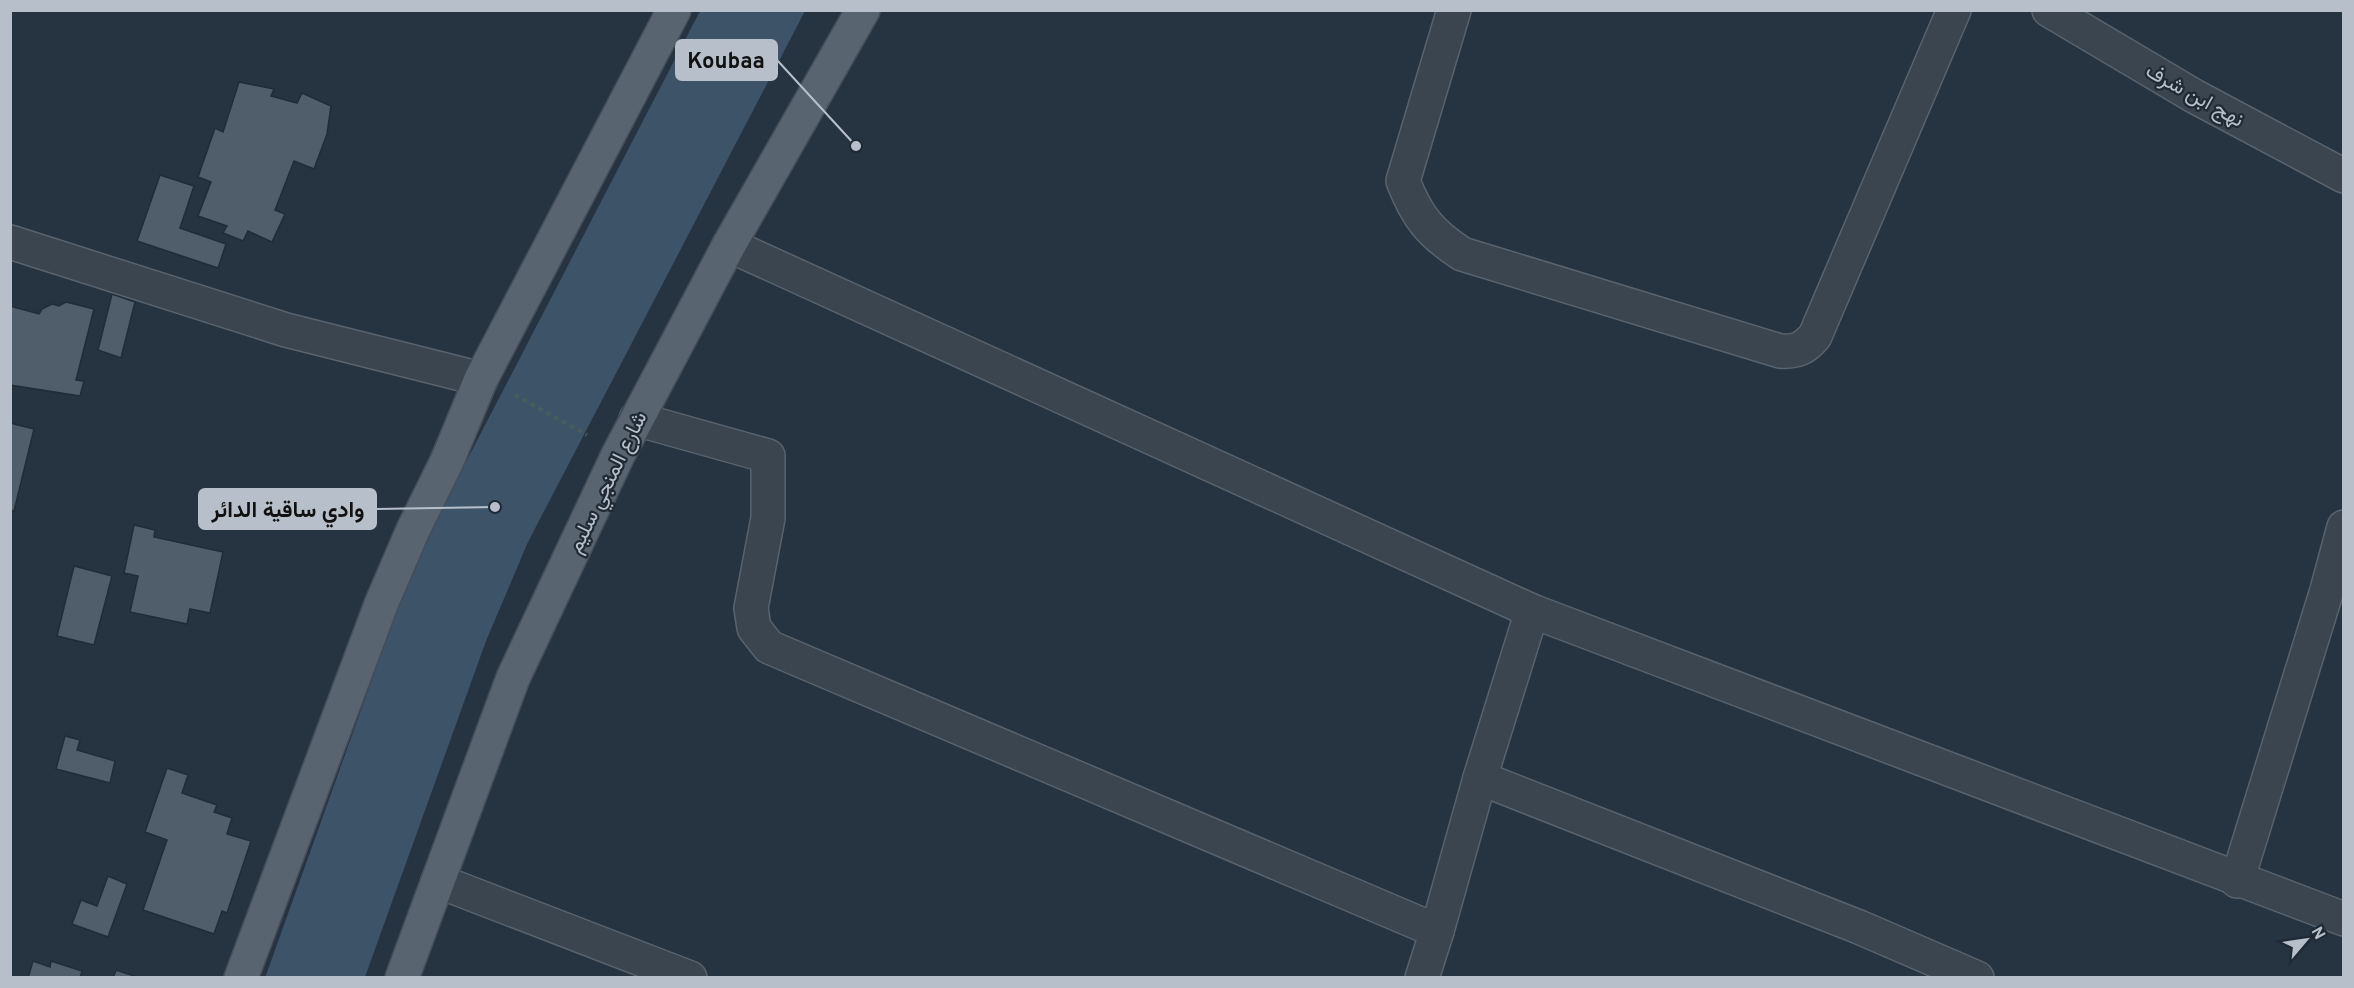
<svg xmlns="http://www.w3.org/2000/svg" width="2354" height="988" font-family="Overpass,Vazirmatn,sans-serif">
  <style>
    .water { fill: #3c5368 }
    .building { fill: #4f5e6a; stroke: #212c37; stroke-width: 1.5 }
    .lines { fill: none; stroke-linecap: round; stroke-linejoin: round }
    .minor-casing { stroke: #58636d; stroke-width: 36 }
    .major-casing { stroke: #444e59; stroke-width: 36 }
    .path { stroke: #465d5d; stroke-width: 4; stroke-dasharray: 4.5 4.5; stroke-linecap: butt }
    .minor { stroke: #3a4550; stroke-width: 33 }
    .major { stroke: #58646f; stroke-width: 33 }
    .labels { text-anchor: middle; stroke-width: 4.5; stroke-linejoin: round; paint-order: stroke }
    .street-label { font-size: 21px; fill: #b7c0ca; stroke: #1f2a35 }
    .leader { fill: none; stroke: #b7c0ca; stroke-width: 2 }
    .callout-dot { fill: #b7c0ca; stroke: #1f2a35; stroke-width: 2 }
    .callout { fill: #b7c0ca; stroke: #b7c0ca; stroke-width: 2 }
    .callout-label { font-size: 22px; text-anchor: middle; font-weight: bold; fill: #111 }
  </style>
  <rect width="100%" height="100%" fill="#263340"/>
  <!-- water -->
  <path class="water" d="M700,11H805L528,542L486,641L365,977L265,978L414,562Z"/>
  <!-- building -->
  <g class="building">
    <path d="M239,82L274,89L271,96L297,103L302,93L331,106L327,134L314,169L294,161L275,210L285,214L272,242L248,231L243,241L223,233L227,226L198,216L211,182L198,177L215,128L223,132Z"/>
    <path d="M160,175L194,186L180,228L226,244L218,268L137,241Z"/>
    <path d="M112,294L135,302L121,358L98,350Z"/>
    <path d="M66,302L94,309L76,380L84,381L80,396L10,385V306L39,314L42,309L52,304L59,306Z"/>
    <path d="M10,423L34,429L14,511L10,510Z"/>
    <path d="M134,525L155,530L154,537L223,552L210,613L190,609L187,624L130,612L138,576L124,573Z"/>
    <path d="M74,566L112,576L94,645L57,636Z"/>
    <path d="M65,736L80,740L77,750L115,761L110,783L56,769Z"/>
    <path d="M167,768L188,775L182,793L217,805L214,812L232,818L227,834L251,841L227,913L222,911L214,934L143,910L167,840L145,832Z"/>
    <path d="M108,876L127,884L108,937L72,924L81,900L97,906Z"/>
    <path d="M33,961L50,967L51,961L82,971L80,978H28Z"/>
    <path d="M116,970L140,978H113Z"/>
  </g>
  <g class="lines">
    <defs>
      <g id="minor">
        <path d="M1454,10L1403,181C1417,217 1430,233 1462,254L1780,351C1796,352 1804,349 1815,336L1954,10"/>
        <path d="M2049,10L2194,96L2344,176"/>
        <path d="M10,242L286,330L481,379"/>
        <path d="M729,245L1532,611L2344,919"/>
        <path d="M636,419L768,456V518L751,608L754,628L769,647L1437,931"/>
        <path d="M1480,778L1859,927L1977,978"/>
        <path d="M438,881L690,978"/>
        <path d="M2237,881L2327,590L2344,527"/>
        <path d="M1422,978L1437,931L1480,778L1532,611"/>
      </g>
      <g id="major">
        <path d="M241,978L382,602L413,530L447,461L481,379L674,10"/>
        <path d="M402,978L513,678L618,455L729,245L863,10"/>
      </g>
    </defs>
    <!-- minor casing -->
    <use href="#minor" class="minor-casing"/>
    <!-- major casing -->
    <use href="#major" class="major-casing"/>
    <!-- path -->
    <path class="path" d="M515,395L587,435"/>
    <!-- minor -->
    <use href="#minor" class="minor"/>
    <!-- major -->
    <use href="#major" class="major"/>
  </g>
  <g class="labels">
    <!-- street labels -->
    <g class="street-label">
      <text transform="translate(2195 95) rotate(29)" y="7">نهج ابن شرف</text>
      <text transform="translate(607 482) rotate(-64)" y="7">شارع المنجي سليم</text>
    </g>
  </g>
  <!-- callouts -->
  <path class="leader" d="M856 146L777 60M495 507L376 509"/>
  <g class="callout-dot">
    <circle cx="856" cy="146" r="6"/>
    <circle cx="495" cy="507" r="6"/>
  </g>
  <g class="callout">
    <rect x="676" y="40" width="101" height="40" rx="6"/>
    <rect x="199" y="489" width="177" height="40" rx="6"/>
  </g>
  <g class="callout-label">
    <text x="726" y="68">Koubaa</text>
    <text x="288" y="517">وادي ساقية الدائر</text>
  </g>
  <!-- border -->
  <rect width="2354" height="988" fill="none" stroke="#b7c0ca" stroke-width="24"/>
  <!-- north arrow -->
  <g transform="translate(2306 940) rotate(61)" stroke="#1f2a35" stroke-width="4.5" paint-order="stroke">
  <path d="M0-4.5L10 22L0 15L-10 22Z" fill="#b7c0ca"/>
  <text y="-9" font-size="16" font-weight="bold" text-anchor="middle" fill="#b7c0ca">N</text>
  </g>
</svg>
